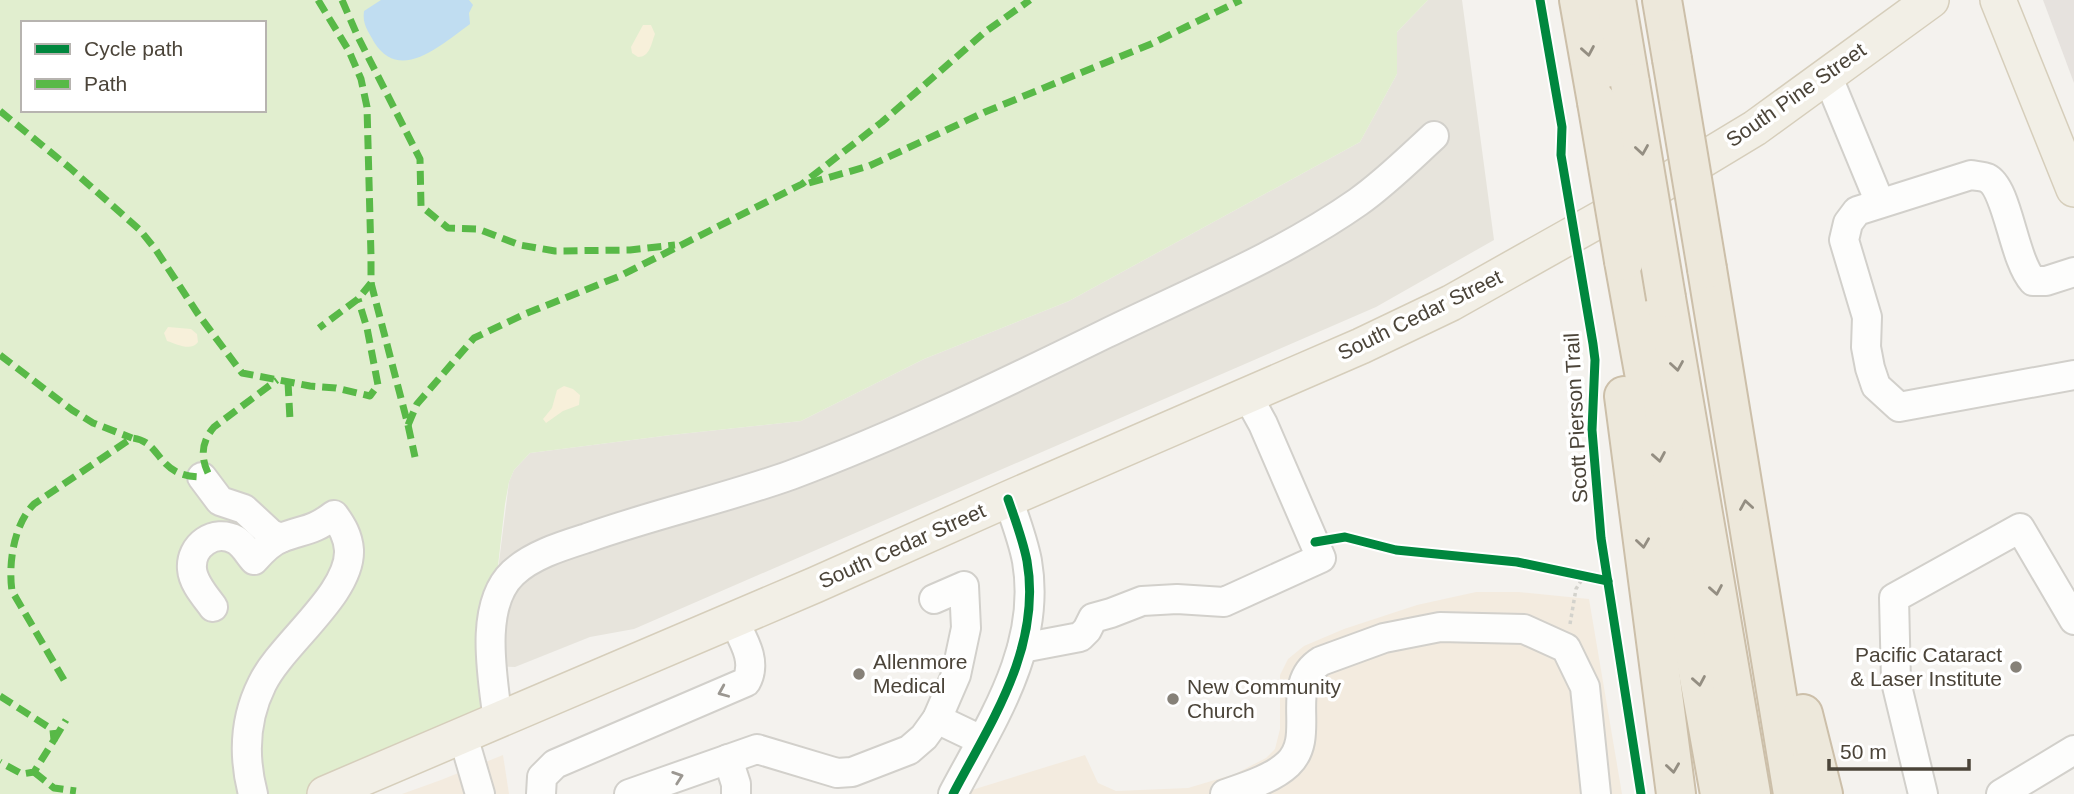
<svg xmlns="http://www.w3.org/2000/svg" width="2074" height="794" font-family="Helvetica,sans-serif">
  <style>
    .residential { fill: #e7e4dc }
    .commercial { fill: #f3ebdf }
    .industrial { fill: #e6e2de }
    .green { fill: #e1eecf; fill-rule: evenodd }
    .sand { fill: #f7f0da }
    .water { fill: #c0ddf1 }
    .lines { fill: none; stroke-linecap: round; stroke-linejoin: round }
    .minor-casing { stroke: #d2d0cb; stroke-width: 32 }
    .major-casing { stroke: #d6cebb; stroke-width: 38 }
    .highway-casing { stroke: #ccbfa9; stroke-width: 42 }
    .path { stroke: #d3d2cc; stroke-width: 3.5; stroke-dasharray: 3.5 3.5; stroke-linecap: butt }
    .minor { stroke: #fdfdfc; stroke-width: 28 }
    .major { stroke: #f2efe6; stroke-width: 35 }
    .highway { stroke: #ede8db; stroke-width: 38 }
    .highway-bridge-casing { stroke: #ccbfa9; stroke-width: 42; stroke-linecap: butt }
    .highway-bridge { stroke: #ede8db; stroke-width: 38 }
    .quiet { stroke: #58b947; stroke-width: 7; stroke-dasharray: 14 7; stroke-linecap: butt }
    .cycleway-casing { stroke: #fff; stroke-width: 13 }
    .cycleway { stroke: #00873e; stroke-width: 9 }
    .oneway { stroke: #948e82 }
    .oneway2 { stroke: #9b9791 }
    .poi-dot { fill: #868178; stroke: #fff; stroke-width: 2.5 }
    .labels { text-anchor: middle; stroke-width: 7; stroke-linejoin: round; paint-order: stroke }
    .street-label { font-size: 21px; fill: #4b4439; stroke: #fff }
    .poi-label { font-size: 21px; fill: #4b4439; stroke: #fff; text-anchor: start }
  </style>
  <rect width="100%" height="100%" fill="#f4f2ee"/>
  <!-- residential -->
  <path class="residential" d="M1428,0H1462L1494,240L1376,307L634,629L590,637L515,667L491,666L493,610L509,482L514,470L530,453L671,435L801,421L924,359L1069,301L1360,142L1397,74V32Z"/>
  <!-- commercial -->
  <g class="commercial">
    <path d="M1476,592H1519L1589,599L1622,794H959L1085,755L1098,783L1116,791L1188,788L1235,774L1266,758L1275,749L1280,729V675L1288,659L1304,646L1344,629L1417,605Z"/>
    <path d="M503,755L509,794H402L441,780Z"/>
  </g>
  <!-- industrial -->
  <path class="industrial" d="M2043,0H2074V83Z"/>
  <!-- green -->
  <path class="green" d="M0,0H1428L1397,32V74L1360,142L1069,301L924,359L801,421L671,435L530,453L514,470L509,482L505,504L493,610L498,721L325,794H0ZM23,23H264V110H23Z"/>
  <!-- sand -->
  <g class="sand">
    <path d="M643,25H651L655,34C651,44 650,57 638,57L632,53L631,47Z"/>
    <path d="M168,327L191,329L197,334L198,342C191,352 177,344 167,341L164,333Z"/>
    <path d="M564,386L573,389L580,395L579,405L563,411L546,423L543,419L552,408L557,390Z"/>
  </g>
  <!-- water -->
  <path class="water" d="M381,0H469L473,5L469,13L470,24C442,44 400,84 374,42C368,31 362,24 364,11Z"/>
  <g class="lines">
    <defs>
      <g id="minor">
        <path d="M1827,75L1880,203"/>
        <path d="M2074,272L2046,281H2033C2013,259 2008,188 1987,178C1983,176 1976,176 1971,175L1857,211L1848,223L1844,240L1867,317L1866,347L1870,368L1876,386L1899,407L2074,375"/>
        <path d="M202,477L220,501L244,509L271,534L281,538"/>
        <path d="M213,607C205,596 193,583 192,569C190,546 214,528 236,540C244,545 248,553 254,560C261,552 270,542 281,538C303,529 312,532 334,515C342,526 348,536 349,550C351,594 281,644 262,684C244,720 243,756 253,794"/>
        <path d="M1022,648L1080,637L1087,630L1093,618L1111,613L1142,601L1177,599L1224,602L1321,558L1263,424L1247,395"/>
        <path d="M937,719L981,740"/>
        <path d="M498,721C493,679 478,606 513,573C532,555 562,546 587,538C654,514 724,499 791,475C898,435 1003,384 1105,334C1189,293 1281,256 1358,202C1385,183 1409,159 1434,136"/>
        <path d="M463,736L480,794"/>
        <path d="M728,759L736,784V794"/>
        <path d="M541,794L542,777L555,764L746,682C758,661 742,638 733,619"/>
        <path d="M629,794L757,749L837,773L852,772L909,750L924,737L937,719L956,675L966,628L964,586L934,599"/>
        <path d="M953,794C991,722 1042,647 1027,561C1023,540 1015,519 1008,499"/>
        <path d="M1225,794C1245,787 1272,779 1288,764C1318,736 1282,685 1321,661L1384,638L1440,627L1524,629L1566,648L1585,687L1596,794"/>
        <path d="M1923,794L1896,682L1894,598L2020,528L2074,620"/>
        <path d="M2001,794L2074,750"/>
      </g>
      <g id="major">
        <path d="M1998,0L2074,189"/>
        <path d="M325,794L815,585L1008,499L1361,346L1451,303L1659,186L1755,128L1931,0"/>
      </g>
      <g id="highway">
        <path d="M1579,0L1597,102"/>
        <path d="M1616,0L1630,83"/>
        <path d="M1662,0L1672,59"/>
        <path d="M1624,261L1720,794"/>
        <path d="M1707,269L1793,794"/>
        <path d="M1666,298L1751,794"/>
        <path d="M1624,396L1676,794"/>
        <path d="M1803,714L1823,794"/>
      </g>
    </defs>
    <!-- minor casing -->
    <use href="#minor" class="minor-casing"/>
    <!-- major casing -->
    <use href="#major" class="major-casing"/>
    <!-- highway casing -->
    <use href="#highway" class="highway-casing"/>
    <!-- path -->
    <path class="path" d="M1570,624L1576,589L1584,576"/>
    <!-- minor -->
    <use href="#minor" class="minor"/>
    <!-- major -->
    <use href="#major" class="major"/>
    <!-- highway -->
    <use href="#highway" class="highway"/>
    <defs>
      <g id="highway-bridge">
        <path d="M1672,59L1707,269"/>
        <path d="M1630,83L1666,298"/>
        <path d="M1597,102L1624,261"/>
      </g>
    </defs>
    <!-- highway-bridge casing -->
    <use href="#highway-bridge" class="highway-bridge-casing"/>
    <!-- highway-bridge -->
    <use href="#highway-bridge" class="highway-bridge"/>
    <!-- quiet -->
    <g class="quiet">
      <path d="M318,0L349,51L361,79L367,107L371,256V283L358,299L319,328"/>
      <path d="M342,0L358,37L420,159L421,206L448,228L478,229L520,245L555,251L630,250L675,245"/>
      <path d="M0,111L70,168L140,230L156,250L198,314L242,373L310,386L336,388L370,396L378,385L367,328L358,299"/>
      <path d="M809,183L869,166L985,112L1151,44L1241,0"/>
      <path d="M371,283L408,425L417,404L474,338L525,314L620,276L802,184L882,122L985,32L1030,0"/>
      <path d="M0,355L72,410L93,423L132,438"/>
      <path d="M288,382L290,420"/>
      <path d="M408,425L415,457"/>
      <path d="M208,473C200,456 202,441 214,427L277,380"/>
      <path d="M64,680L12,591C8,563 14,524 34,504L132,438C163,441 155,477 202,477"/>
      <path d="M0,696L53,730L54,740L34,772L22,774L0,762"/>
      <path d="M54,740L66,720"/>
      <path d="M34,772L54,788L76,791"/>
    </g>
    <defs>
      <g id="cycleway">
        <path d="M1540,0L1562,127L1561,155L1593,344L1595,360L1592,430L1601,538L1641,794"/>
        <path d="M1315,542L1345,537L1396,550L1517,562L1608,581"/>
        <path d="M953,794C991,722 1042,647 1027,561C1023,540 1015,519 1008,499"/>
      </g>
    </defs>
    <!-- cycleway casing -->
    <use href="#cycleway" class="cycleway-casing"/>
    <!-- cycleway -->
    <use href="#cycleway" class="cycleway"/>
  </g>
  <!-- one-way arrows -->
  <defs><path id="oneway-chevron" d="M-2-3.5L2.5 0L-2 3.5" fill="none" stroke-width="1.6" stroke-linecap="round" stroke-linejoin="round" transform="scale(1.75)"/></defs>
  <g class="oneway">
    <use href="#oneway-chevron" transform="translate(1588 51) rotate(80)"/>
    <use href="#oneway-chevron" transform="translate(1642 150) rotate(81)"/>
    <use href="#oneway-chevron" transform="translate(1677 366) rotate(81)"/>
    <use href="#oneway-chevron" transform="translate(1659 457) rotate(80)"/>
    <use href="#oneway-chevron" transform="translate(1746 505) rotate(-99)"/>
    <use href="#oneway-chevron" transform="translate(1643 543) rotate(82)"/>
    <use href="#oneway-chevron" transform="translate(1716 590) rotate(80)"/>
    <use href="#oneway-chevron" transform="translate(1699 681) rotate(80)"/>
    <use href="#oneway-chevron" transform="translate(1673 768) rotate(82)"/>
  </g>
  <g class="oneway2">
    <use href="#oneway-chevron" transform="translate(723 692) rotate(157)"/>
    <use href="#oneway-chevron" transform="translate(678 777) rotate(-19)"/>
  </g>
  <!-- markers -->
  <g class="poi-dot">
    <circle cx="2016" cy="667" r="7"/>
    <circle cx="859" cy="674" r="7"/>
    <circle cx="1173" cy="699" r="7"/>
  </g>
  <g class="labels">
    <!-- street labels -->
    <g class="street-label">
      <text transform="translate(1796 95) rotate(-35)" y="7">South Pine Street</text>
      <text transform="translate(1420 315) rotate(-26)" y="7">South Cedar Street</text>
      <text transform="translate(1576 418) rotate(-93)" y="7">Scott Pierson Trail</text>
      <text transform="translate(902 546) rotate(-24)" y="7">South Cedar Street</text>
    </g>
    <!-- poi labels -->
    <g class="poi-label">
      <text x="2002" y="662" text-anchor="end">Pacific Cataract<tspan x="2002" dy="24">&amp; Laser Institute</tspan></text>
      <text x="873" y="669">Allenmore<tspan x="873" dy="24">Medical</tspan></text>
      <text x="1187" y="694">New Community<tspan x="1187" dy="24">Church</tspan></text>
    </g>
  </g>
  <!-- legend -->
  <rect x="21" y="21" width="245" height="91" fill="#ffffff" stroke="#b7b4b0" stroke-width="2"/>
  <rect x="35" y="44" width="35" height="10" fill="#00873e" stroke="#b7b4b0" stroke-width="2"/>
  <text x="84" y="56" font-size="21" fill="#4b4439">Cycle path</text>
  <rect x="35" y="79" width="35" height="10" fill="#58b947" stroke="#b7b4b0" stroke-width="2"/>
  <text x="84" y="91" font-size="21" fill="#4b4439">Path</text>
  <!-- scale -->
  <path d="M1829 759v10h140v-10" fill="none" stroke="#4b4439" stroke-width="3.5"/>
  <text x="1840" y="759" font-size="21" fill="#4b4439" stroke="#ffffff" stroke-width="5" paint-order="stroke">50 m</text>
</svg>
